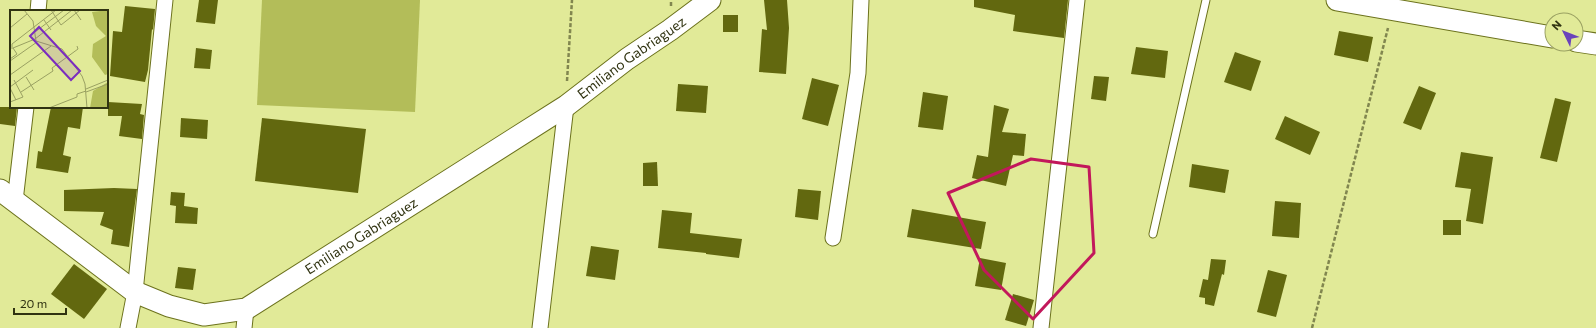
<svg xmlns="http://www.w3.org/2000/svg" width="1596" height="328" font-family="Commissioner,sans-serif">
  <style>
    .green { fill: #b3bd59 }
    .building { fill: #62680f }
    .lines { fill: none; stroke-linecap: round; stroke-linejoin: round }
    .lane-casing { stroke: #6c721d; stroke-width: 9 }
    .street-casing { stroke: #6c721d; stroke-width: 17 }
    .secondary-casing { stroke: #6c721d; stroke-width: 23 }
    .path { stroke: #81864f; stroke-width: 2.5; stroke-dasharray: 4 2; stroke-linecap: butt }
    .lane { stroke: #fff; stroke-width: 7 }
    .street { stroke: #fff; stroke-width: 15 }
    .secondary { stroke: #fff; stroke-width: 21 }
    .marked { fill: none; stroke: #c2185b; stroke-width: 3; stroke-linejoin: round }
    .labels { text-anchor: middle; stroke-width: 4; stroke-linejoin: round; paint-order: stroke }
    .street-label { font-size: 14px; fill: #303311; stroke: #e1ea98 }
    .inset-road { fill: none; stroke: #9aa162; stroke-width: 1 }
    .view { fill: #7b2cbf; fill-opacity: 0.15; stroke: #7b2cbf; stroke-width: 2 }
    .inset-edge { fill: none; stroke: #303311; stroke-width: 2 }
  </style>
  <rect width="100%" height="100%" fill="#e1ea98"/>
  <!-- green -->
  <path class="green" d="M262,0H420L415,112L257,105Z"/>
  <!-- building -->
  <g class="building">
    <path d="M199,0H218L215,24L196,22Z"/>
    <path d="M764,0H787L789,28L786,74L759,72L762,29L767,30Z"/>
    <path d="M974,0H1068L1064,38L1013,31L1015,15L974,7Z"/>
    <path d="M125,6L155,9L153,30L152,29L148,70L145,82L110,76L113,31L122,32Z"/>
    <rect x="723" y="15" width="15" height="17"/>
    <path d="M1339,31L1373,37L1368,62L1334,55Z"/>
    <path d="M1136,47L1168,51L1165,78L1131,74Z"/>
    <path d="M196,48L212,50L210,69L194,68Z"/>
    <path d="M1235,52L1261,61L1251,91L1224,82Z"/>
    <path d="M1094,76L1109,77L1106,101L1091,99Z"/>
    <path d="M812,78L839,85L828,126L802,119Z"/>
    <path d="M678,84L708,86L706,113L676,111Z"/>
    <path d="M1419,86L1436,93L1421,130L1403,123Z"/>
    <path d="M923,92L948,96L943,130L918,127Z"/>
    <path d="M1555,98L1571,102L1557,162L1540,158Z"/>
    <path d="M108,102L142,104L140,114L144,115L142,139L119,136L122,116H108Z"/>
    <path d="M994,105L1009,109L1002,132L1026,134L1024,156L1013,155L1006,186L972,178L977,155L988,157Z"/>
    <path d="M0,107H17L15,126L0,124Z"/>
    <path d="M51,107H83L80,129L68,127L63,155L71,157L68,173L36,168L38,151L42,152Z"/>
    <path d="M1285,116L1320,132L1310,155L1275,139Z"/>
    <path d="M181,118L208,120L207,139L180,137Z"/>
    <path d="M262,118L366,129L358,193L255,181Z"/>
    <path d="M1461,152L1493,157L1483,224L1466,221L1471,189L1455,187Z"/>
    <path d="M657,162L658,186H643V163Z"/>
    <path d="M1192,164L1229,170L1225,193L1189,187Z"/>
    <path d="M114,188L137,189L129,247L111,244L113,230L100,225L104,212L64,211V190Z"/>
    <path d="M798,189L821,191L818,220L795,217Z"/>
    <path d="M171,192L185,193L184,206L198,208L197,224L175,223L176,206L170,205Z"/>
    <path d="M1275,201L1301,203L1299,238L1272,236Z"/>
    <path d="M912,209L986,222L981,249L907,237Z"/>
    <path d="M662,210L692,213L690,233L742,239L739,258L706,254V253L658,248Z"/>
    <rect x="1443" y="220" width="18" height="15"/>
    <path d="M591,246L619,250L615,280L586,276Z"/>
    <path d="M980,258L1006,263L1001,290L975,286Z"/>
    <path d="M1211,259L1226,260L1224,275L1222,274L1214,306L1205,304V298L1199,297L1203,279L1208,280Z"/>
    <path d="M74,264L107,289L84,319L51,294Z"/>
    <path d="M178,267L196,269L193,290L175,288Z"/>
    <path d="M1268,270L1287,275L1276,317L1257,312Z"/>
    <path d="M1013,294L1034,300L1026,326L1005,320Z"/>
  </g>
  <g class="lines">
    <defs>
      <path id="lane" d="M1153,234L1206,0"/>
      <g id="street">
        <path d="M38,11L39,0"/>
        <path d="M15,201L26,107"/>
        <path d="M833,238L858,73L861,0"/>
        <path d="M128,328L135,292L165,0"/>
        <path d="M244,328L246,309"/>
        <path d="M540,328L566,106"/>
        <path d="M1041,328L1077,0"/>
      </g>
      <g id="secondary">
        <path d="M1337,0L1552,37"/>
        <path d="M1576,41L1596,44"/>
        <path id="s1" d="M0,190L135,292L169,306L204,315L246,309L566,106L627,59L670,30L710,0"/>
      </g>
    </defs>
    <!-- lane casing -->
    <use href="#lane" class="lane-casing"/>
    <!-- street casing -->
    <use href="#street" class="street-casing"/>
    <!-- secondary casing -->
    <use href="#secondary" class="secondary-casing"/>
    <!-- path -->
    <g class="path">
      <path d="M671,6V0"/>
      <path d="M567,81L572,0"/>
      <path d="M1312,328L1388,28"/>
    </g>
    <!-- lane -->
    <use href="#lane" class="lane"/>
    <!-- street -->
    <use href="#street" class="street"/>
    <!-- secondary -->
    <use href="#secondary" class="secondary"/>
  </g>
  <!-- marked area -->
  <path class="marked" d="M1031,159L1089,167L1094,253L1033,319L984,270L948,193Z"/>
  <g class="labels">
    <!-- street labels -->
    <g class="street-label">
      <text dy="5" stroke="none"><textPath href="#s1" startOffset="745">Emiliano Gabriaguez</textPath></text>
      <text dy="5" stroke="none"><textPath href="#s1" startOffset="421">Emiliano Gabriaguez</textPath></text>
    </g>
  </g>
  <!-- overview -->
  <g transform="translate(10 10)">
    <rect width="98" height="98" fill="#e1ea98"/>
    <path d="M98,0V64L95,65L82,47L83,34L96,26L86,16L82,2ZM98,72V98H80L83,81Z" fill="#b3bd59"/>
    <path class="inset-road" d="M14,0L23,11L26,31L52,39L72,66L75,74L77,98M41,0L51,15L70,0M64,0L71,10M34,10L41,20M0,18L17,4M25,22L54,0M2,39V34L46,0M0,49L7,44L3,38L25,29L62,0M0,51L27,32M0,65L41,36M16,67L24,80M0,77L23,60M0,78L6,90M76,79L98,70M11,82L43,61L42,58L68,39L67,36M76,82L98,74M0,92L13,87L4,70M39,98L67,87V84L76,81"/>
    <path class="view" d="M29,17L70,61L61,70L20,26Z"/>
    <rect width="98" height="98" class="inset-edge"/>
  </g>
  <!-- north arrow -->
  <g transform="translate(1564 32) rotate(313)"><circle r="19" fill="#e1ea98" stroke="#9aa162"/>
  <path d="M0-3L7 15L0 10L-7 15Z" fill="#6a42bb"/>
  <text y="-6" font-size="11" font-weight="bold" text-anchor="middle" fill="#303311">N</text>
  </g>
  <!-- scale -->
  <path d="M14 308v6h52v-6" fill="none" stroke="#303311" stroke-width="2"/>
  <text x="20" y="308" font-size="12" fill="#303311" stroke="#e1ea98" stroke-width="3" paint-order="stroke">20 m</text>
</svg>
